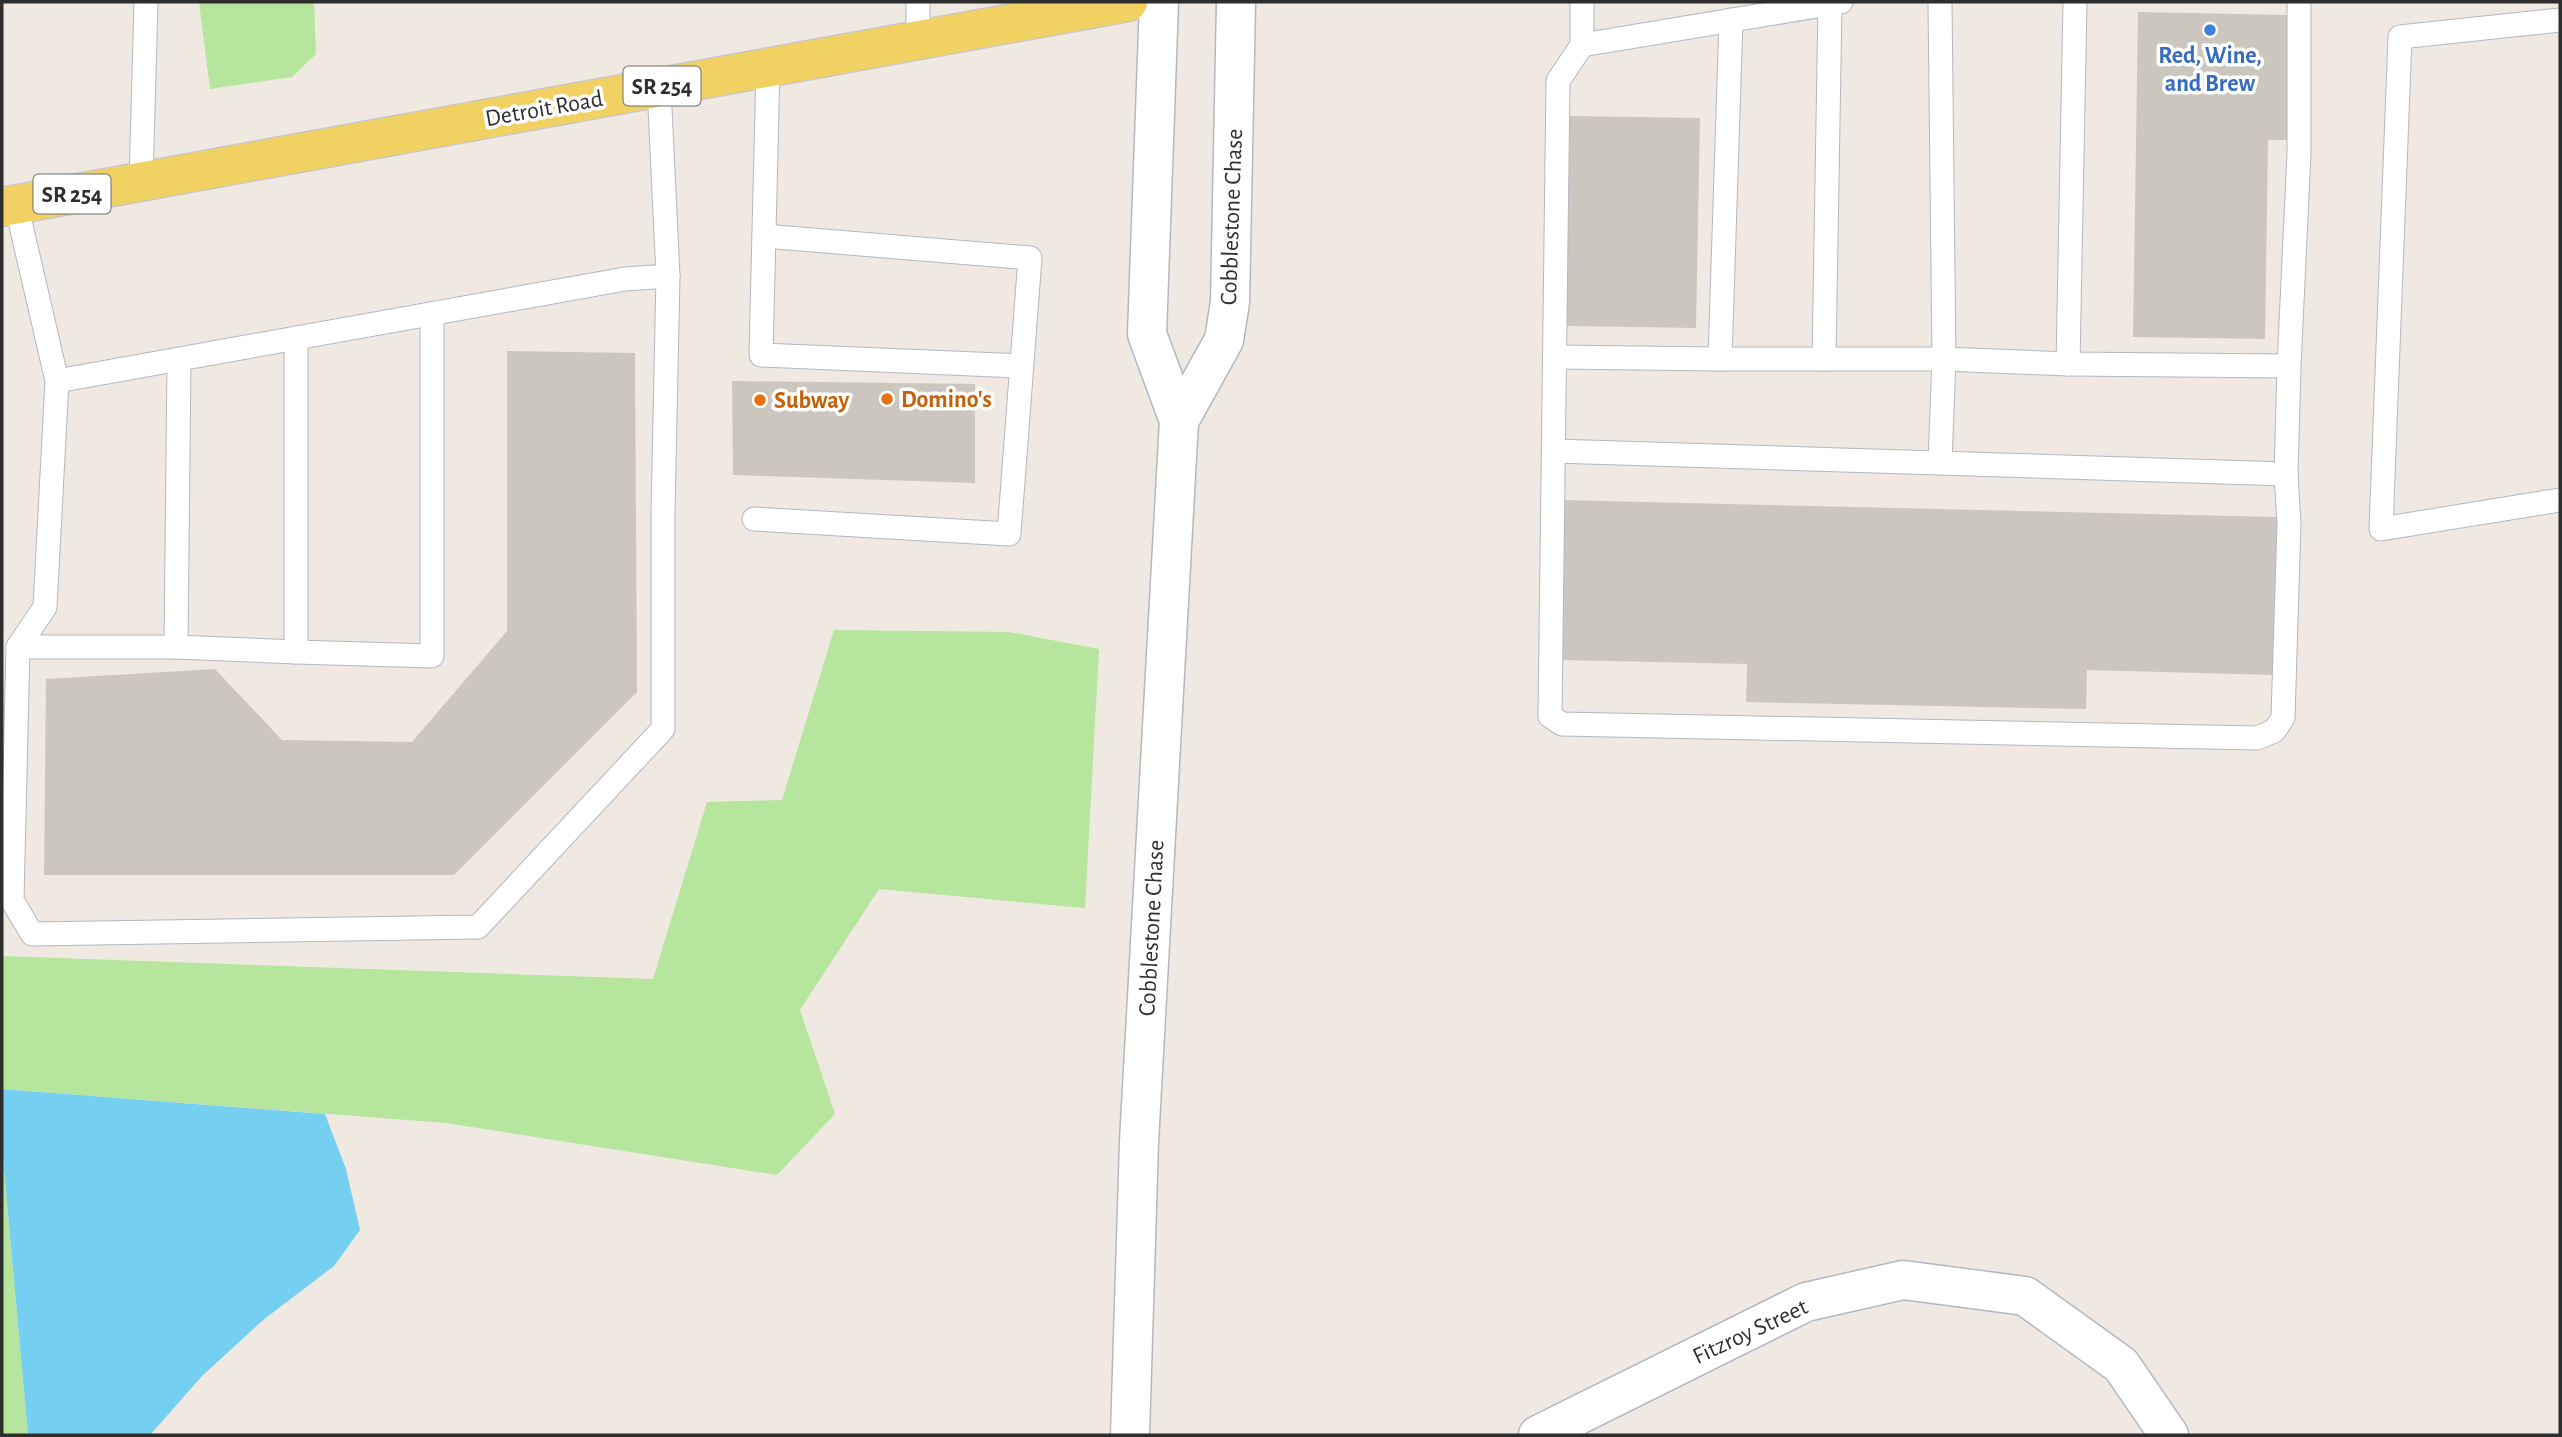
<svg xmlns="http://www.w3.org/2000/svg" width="2562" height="1437" font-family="'Alegreya Sans',sans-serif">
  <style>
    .green { fill: #b6e59e }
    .water { fill: #75cff0 }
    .building { fill: #cbc7bf }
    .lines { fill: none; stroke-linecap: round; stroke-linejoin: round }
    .lane-casing { stroke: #b4b7c1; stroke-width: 25 }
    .street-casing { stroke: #b4b7c1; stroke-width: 41 }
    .primary-casing { stroke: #c9c9c9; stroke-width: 41 }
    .lane { stroke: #fff; stroke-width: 23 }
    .street { stroke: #fff; stroke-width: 38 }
    .primary { stroke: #f2d163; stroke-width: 38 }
    .shop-dot { fill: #3f7fe0; stroke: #fff; stroke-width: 2.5 }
    .food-dot { fill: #e8710a; stroke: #fff; stroke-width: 2.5 }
    .labels { text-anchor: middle; stroke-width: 7; stroke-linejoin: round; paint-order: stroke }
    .shield { fill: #fff; stroke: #6d6d6d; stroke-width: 2 }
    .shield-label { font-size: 23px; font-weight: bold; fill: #2e2e2e }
    .shop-label { font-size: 24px; font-weight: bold; fill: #366cbe; stroke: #fff }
    .street-label { font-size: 24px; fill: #2e2e2e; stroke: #fff }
    .food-label { font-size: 24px; font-weight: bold; fill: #c56008; stroke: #fff; text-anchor: start }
  </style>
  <rect width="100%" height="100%" fill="#efe9e1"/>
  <!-- green -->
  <g class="green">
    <path d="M199,2H314L316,54L292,77L210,89Z"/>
    <path d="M834,630L1009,632L1099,649L1085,908L879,889L800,1010L835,1114L777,1175L446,1123L2,1089V956L653,979L707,802L782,800Z"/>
    <path d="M2,1147L28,1435H2Z"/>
  </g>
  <!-- water -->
  <path class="water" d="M2,1089L325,1114L346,1169L360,1230L334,1266L263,1320L202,1376L150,1435H28L2,1147Z"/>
  <!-- building -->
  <g class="building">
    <path d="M2138,12L2290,15L2288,140H2268L2265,339L2133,337Z"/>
    <path d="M1570,116L1700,118L1696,328L1566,326Z"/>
    <path d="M507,351L635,353L637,692L454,875H44L46,679L215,669L282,740L412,742L507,631Z"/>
    <path d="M732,381L975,384V483L733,475Z"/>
    <path d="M1562,500L2277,517L2274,675L2087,670L2086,709L1746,702L1747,664L1558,660Z"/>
  </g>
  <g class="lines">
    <defs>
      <g id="lane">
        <path d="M918,2V40"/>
        <path d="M1582,2V45L1558,81L1550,716L1562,724L2257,738L2274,731L2283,718L2289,523L2286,474L2289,366L2299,153V2"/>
        <path d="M1731,20L1720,359H1944L2068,364L2289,366"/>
        <path d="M2560,20L2400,37L2381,529L2560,500"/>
        <path d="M1582,45L1841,2"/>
        <path d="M768,67L761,355L1021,366"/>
        <path d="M141,181L146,2"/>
        <path d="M16,204L57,381L625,279L668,276L659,87"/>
        <path d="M1556,357L1720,359"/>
        <path d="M1824,359L1830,4"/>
        <path d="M2068,364L2075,2"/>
        <path d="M57,381L45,607L18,647L12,900L32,934L478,927L663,729V513L668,276"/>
        <path d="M1554,451L2286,474"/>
        <path d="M1940,462L1944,359L1940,2"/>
        <path d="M754,519L1009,534L1030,258L764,236"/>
        <path d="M18,647H176L179,360"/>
        <path d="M176,647L296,652V338"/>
        <path d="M296,652L432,656V314"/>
      </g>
      <g id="street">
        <path d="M1179,421L1224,340L1230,302L1236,2"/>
        <path d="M1130,1435L1139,1142L1179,421L1147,334L1159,2"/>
        <path d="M1538,1435L1806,1302L1903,1280L2025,1296L2121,1365L2169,1435"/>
      </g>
      <path id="primary" d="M2,207L1128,2"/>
    </defs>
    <!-- lane casing -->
    <use href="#lane" class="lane-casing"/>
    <!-- street casing -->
    <use href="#street" class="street-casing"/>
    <!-- primary casing -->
    <use href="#primary" class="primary-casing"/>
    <!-- lane -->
    <use href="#lane" class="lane"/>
    <!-- street -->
    <use href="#street" class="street"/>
    <!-- primary -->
    <use href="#primary" class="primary"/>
  </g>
  <!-- markers -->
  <circle class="shop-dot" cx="2210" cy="30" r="7"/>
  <g class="food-dot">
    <circle cx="887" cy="399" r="7"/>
    <circle cx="760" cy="400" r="7"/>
  </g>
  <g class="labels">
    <!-- shield labels -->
    <g class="shield">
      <rect x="623.5" y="66.5" width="77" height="39" rx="5"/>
      <rect x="33.5" y="174.5" width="77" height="39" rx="5"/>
    </g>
    <g class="shield-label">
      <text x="662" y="94">SR 254</text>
      <text x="72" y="202">SR 254</text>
    </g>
    <!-- shop labels -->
    <g class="shop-label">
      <text x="2210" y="63">Red, Wine,<tspan x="2210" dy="28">and Brew</tspan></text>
    </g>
    <!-- street labels -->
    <g class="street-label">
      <text transform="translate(544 108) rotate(-10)" y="8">Detroit Road</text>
      <text transform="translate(1231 217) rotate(-88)" y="8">Cobblestone Chase</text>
      <text transform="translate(1151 928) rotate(-87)" y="8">Cobblestone Chase</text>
      <text transform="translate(1750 1331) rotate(-25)" y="8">Fitzroy Street</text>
    </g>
    <!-- food labels -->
    <g class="food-label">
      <text x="901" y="407">Domino's</text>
      <text x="774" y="408">Subway</text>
    </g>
  </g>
  <!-- border -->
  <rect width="2562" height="1437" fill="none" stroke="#2e2e2e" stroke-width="7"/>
</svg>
